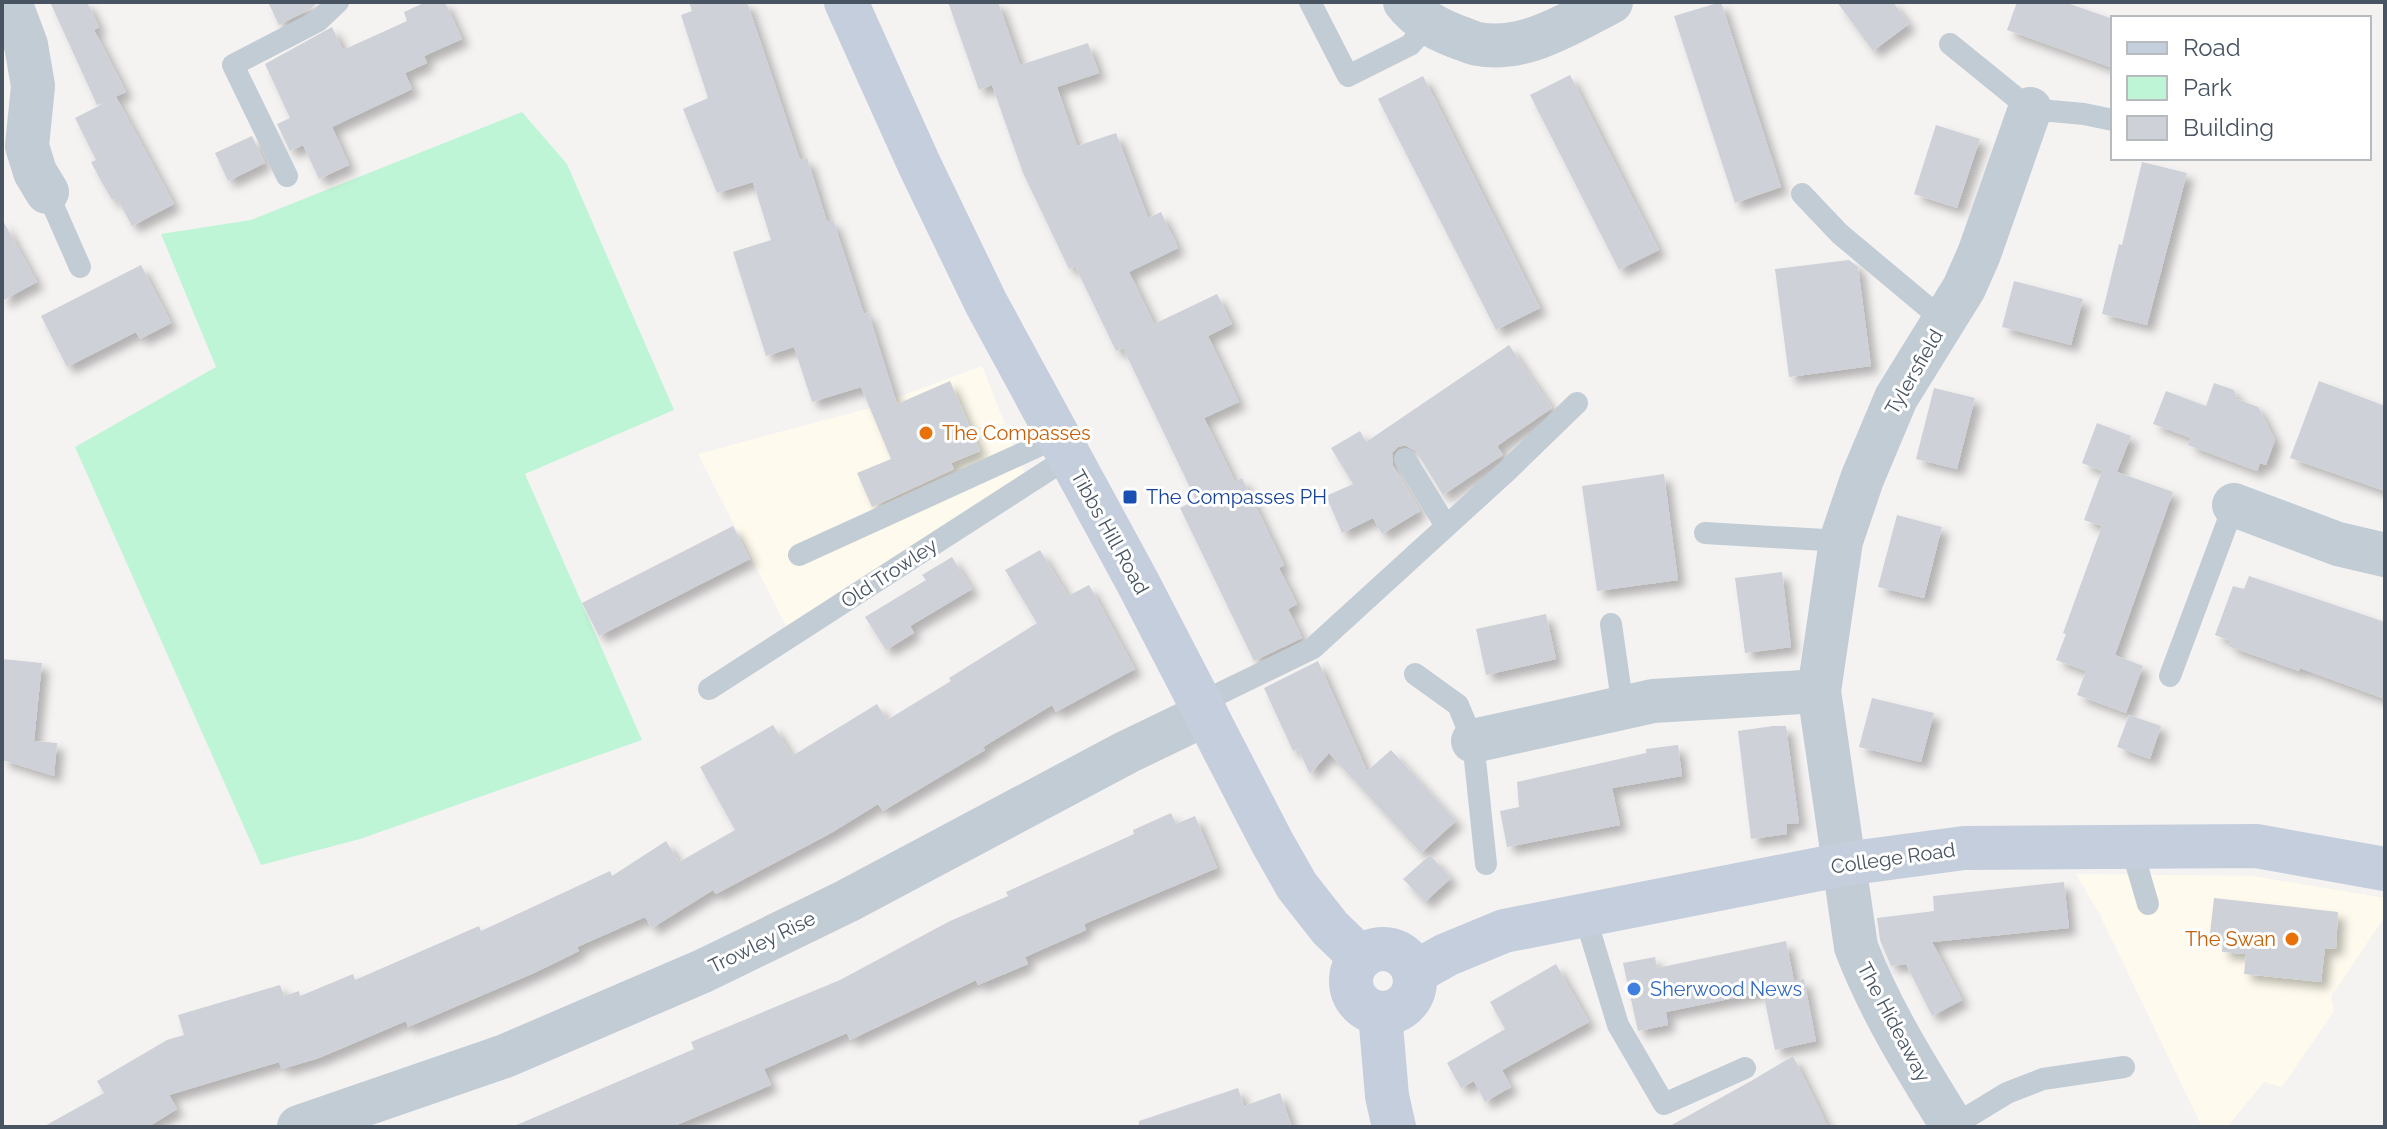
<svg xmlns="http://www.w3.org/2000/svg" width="2387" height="1129" font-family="Raleway,sans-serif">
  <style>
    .commercial { fill: #fefaed }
    .green { fill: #bef5d6 }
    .building { fill: #ced1d8; filter: url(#shadow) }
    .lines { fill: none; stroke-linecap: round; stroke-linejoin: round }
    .lane { stroke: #c2ccd5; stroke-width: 22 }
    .street { stroke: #c2ccd5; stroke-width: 44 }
    .secondary { stroke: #c4cedc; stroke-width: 44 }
    .food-dot { fill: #e8710a; stroke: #fff; stroke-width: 3 }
    .transit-dot { fill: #1a4fb4; stroke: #fff; stroke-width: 3 }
    .shop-dot { fill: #3f7fe0; stroke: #fff; stroke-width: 3 }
    .labels { text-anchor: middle; stroke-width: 6; stroke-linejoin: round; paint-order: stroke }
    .street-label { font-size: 20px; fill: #485462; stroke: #fff }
    .food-label { font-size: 20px; fill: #c56008; stroke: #fff; text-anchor: start }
    .transit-label { font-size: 20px; fill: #164399; stroke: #fff; text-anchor: start }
    .shop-label { font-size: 20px; fill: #366cbe; stroke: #fff; text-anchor: start }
  </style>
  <defs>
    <filter id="shadow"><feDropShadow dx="7" dy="7" stdDeviation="4" flood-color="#0004"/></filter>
  </defs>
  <rect width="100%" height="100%" fill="#f5f2f2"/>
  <!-- commercial -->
  <g class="commercial">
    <path d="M982,366L1027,479L786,626L698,454L866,409Z"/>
    <path d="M2076,874L2252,876L2385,898V916L2331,997L2334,1011L2282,1087L2264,1082L2227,1127H2202L2100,915Z"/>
  </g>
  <!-- green -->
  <path class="green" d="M522,112L567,164L674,410L525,474L642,740L360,839L261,865L75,447L216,367L161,234L251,220Z"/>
  <!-- building -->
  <g class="building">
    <path d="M50,2H87L99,27L94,30L126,92L97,105Z"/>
    <path d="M268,2H318L310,9L279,25Z"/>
    <path d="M426,2H445L462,39L424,56L427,63L405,73L412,89L332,127L349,165L319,179L303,145L290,151L277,124L290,118L265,64L332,27L343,50L407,21L404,12Z"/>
    <path d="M689,2H747L800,160L807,158L827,222L833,220L864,314L868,312L897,404L950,381L980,451L951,463L954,469L872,507L857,473L891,459L861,387L812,402L794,347L766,356L733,252L771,240L753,182L717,193L683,109L708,98L681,15L692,11Z"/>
    <path d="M948,2H998L1020,65L1088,43L1099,73L1057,87L1077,146L1116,133L1148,218L1161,212L1178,248L1129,272L1154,324L1217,294L1232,324L1208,336L1239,402L1204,418L1235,482L1242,478L1284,565L1279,568L1297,604L1288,609L1302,638L1254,661L1180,508L1196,500L1123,348L1116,351L1075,266L1069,269L1023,173L992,85L979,90Z"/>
    <path d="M1721,2L1781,187L1735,203L1674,16Z"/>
    <path d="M1837,2H1893L1909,24L1873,51Z"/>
    <path d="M2017,2H2064L2113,19V68L2007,30Z"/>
    <path d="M1570,75L1659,250L1619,270L1530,95Z"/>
    <path d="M1423,76L1540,308L1496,330L1378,99Z"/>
    <path d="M116,97L174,204L132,226L117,198L112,200L101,181L91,162L96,160L75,118Z"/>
    <path d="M1936,125L1980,139L1957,208L1914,194Z"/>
    <path d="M252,136L265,163L228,181L215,153Z"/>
    <path d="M2142,162L2187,173L2147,325L2102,314L2119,244L2122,245Z"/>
    <path d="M2,219L37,282L2,301Z"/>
    <path d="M1849,260L1858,267L1871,366L1789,377L1775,269Z"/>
    <path d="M141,265L171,323L140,339L136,332L67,367L41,316Z"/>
    <path d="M2014,281L2083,299L2071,345L2002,327Z"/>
    <path d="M1509,345L1552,408L1497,446L1503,455L1443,495L1416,451L1405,445L1398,447L1392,453L1393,466L1420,511L1382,534L1373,518L1342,533L1326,496L1353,484L1331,448L1360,431L1366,442Z"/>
    <path d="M2319,381L2385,406V491L2290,458Z"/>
    <path d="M2214,383L2234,390L2237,399L2258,407L2275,440L2266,465L2260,463L2257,471L2188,445L2191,438L2153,424L2166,391L2206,406Z"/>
    <path d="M1934,388L1975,398L1957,469L1916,459Z"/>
    <path d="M2097,423L2131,436L2117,472L2173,492L2115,655L2143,666L2126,713L2077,695L2086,671L2056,660L2066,634L2063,633L2102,526L2084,520L2102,471L2082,463Z"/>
    <path d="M1664,474L1678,580L1597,591L1582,486Z"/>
    <path d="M1897,515L1942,527L1924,598L1878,587Z"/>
    <path d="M733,526L750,559L599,636L582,603Z"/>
    <path d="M1040,550L1068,596L1089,585L1135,669L1056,712L1052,705L983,747L985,750L883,811L878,804L831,833L716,894L713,890L652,928L645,917L577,947L579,951L534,973L408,1027L406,1021L319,1058L282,1069L279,1062L169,1095L177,1109L148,1127H43L104,1093L97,1081L167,1040L184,1035L178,1015L280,985L284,996L299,991L300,996L353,974L355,980L479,926L481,931L610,871L612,876L666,841L679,862L735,830L700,767L773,725L792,756L877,704L887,720L951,681L949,678L1037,623L1005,570Z"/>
    <path d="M952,557L972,589L910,626L914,633L886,650L865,617L926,580L922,575Z"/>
    <path d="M1782,572L1791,647L1745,653L1735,578Z"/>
    <path d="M2249,576L2385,622V699L2300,668L2299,671L2228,646L2231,641L2215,635L2233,586L2244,589Z"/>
    <path d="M1546,614L1556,659L1486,675L1476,629Z"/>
    <path d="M2,659L42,663L34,741L57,743L54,776L2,760Z"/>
    <path d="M1318,661L1367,771L1391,750L1456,821L1421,853L1329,753L1310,774L1298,749L1293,751L1264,688Z"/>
    <path d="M1872,698L1934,713L1921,762L1859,747Z"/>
    <path d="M2129,715L2161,726L2150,759L2117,747Z"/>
    <path d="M1773,726H1786L1799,823L1786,824L1787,834L1751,839L1738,731Z"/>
    <path d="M1678,745L1682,776L1612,788L1620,825L1507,847L1500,811L1519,807L1517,782L1646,753V749Z"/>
    <path d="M1171,813L1176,824L1195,816L1217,868L1084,924L1086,930L1025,957L1028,964L978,985L976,980L850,1040L847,1033L764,1069L771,1085L672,1127H512L694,1049L691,1042L840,980L950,921L1008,896L1006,892L1134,834L1133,830Z"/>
    <path d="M1430,855L1451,878L1425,902L1403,879Z"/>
    <path d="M2064,882L2069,928L1932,942L1962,1000L1932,1016L1906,964L1891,966L1880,940L1877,918L1934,911L1933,896Z"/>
    <path d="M2214,898L2338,912L2336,949L2325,948L2321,982L2244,974L2246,954L2222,952L2223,935L2210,933Z"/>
    <path d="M1786,941L1794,981L1804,979L1816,1041L1775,1050L1763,992L1666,1012L1668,1025L1638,1031L1623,963L1655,957L1657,968Z"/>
    <path d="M1556,964L1589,1022L1502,1070L1511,1087L1485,1102L1474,1081L1461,1088L1447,1063L1505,1029L1490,1002Z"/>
    <path d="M1793,1056L1828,1127H1668L1751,1081Z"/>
    <path d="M1238,1088L1244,1106L1280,1093L1292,1127H1139V1121Z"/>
  </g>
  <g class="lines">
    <!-- lane -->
    <g class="lane">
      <path d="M1310,2L1348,76L1410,45L1429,24"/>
      <path d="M1950,44L2030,109L2084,114L2113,120"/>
      <path d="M287,176L233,65L318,21L338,2"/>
      <path d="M47,192L80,267"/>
      <path d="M1802,194L1840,234L1944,321"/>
      <path d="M1405,459L1446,526"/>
      <path d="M1705,533L1841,541"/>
      <path d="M799,555L1058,437"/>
      <path d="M1611,624L1623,708"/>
      <path d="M1415,674L1458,705L1473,741L1486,864"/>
      <path d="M2170,676L2234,505"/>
      <path d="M709,689L1069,457"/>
      <path d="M1200,703L1313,648L1507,471L1577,403"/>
      <path d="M2131,846L2148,904"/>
      <path d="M1585,916L1618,1025L1664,1104L1745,1068"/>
      <path d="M1953,1126L2007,1093L2043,1079L2124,1067"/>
    </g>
    <!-- street -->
    <g class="street">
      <path d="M10,2L26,45L33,86L27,146L35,172L47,192"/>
      <path d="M1405,2C1418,19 1435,28 1455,36C1462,38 1471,43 1478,44C1524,53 1572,22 1611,2"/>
      <path d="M2234,505L2338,544L2385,555"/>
      <path d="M1473,741L1653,701L1819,691"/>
      <path d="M299,1127L505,1056L703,971L847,901L1127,752L1206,714"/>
      <path d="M1953,1127C1917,1069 1880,1010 1856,947L1819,691L1841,541L1862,479L1896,398L1964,288L1979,254L2030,109"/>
    </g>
    <!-- secondary -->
    <g class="secondary">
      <path d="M846,2L919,164L986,303L1138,583L1272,842L1297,886L1330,928L1361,958"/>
      <circle cx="1383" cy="981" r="32"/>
      <path d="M1414,973L1446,955L1504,931L1845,864L1964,848L2256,846L2385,869"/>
      <path d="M1380,1013L1387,1096L1394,1127"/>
    </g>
  </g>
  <!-- markers -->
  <g class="food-dot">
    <circle cx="926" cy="433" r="8"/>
    <circle cx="2292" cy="939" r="8"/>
  </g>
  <rect class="transit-dot" x="1122" y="489" width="16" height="16" rx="4"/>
  <circle class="shop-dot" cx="1634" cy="989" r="8"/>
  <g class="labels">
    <!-- street labels -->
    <g class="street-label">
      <text transform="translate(1914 372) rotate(-60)" y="7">Tylersfield</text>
      <text transform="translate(1110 532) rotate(61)" y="7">Tibbs Hill Road</text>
      <text transform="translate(889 573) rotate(-33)" y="7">Old Trowley</text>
      <text transform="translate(1893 858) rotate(-8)" y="7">College Road</text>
      <text transform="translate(762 942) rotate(-26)" y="7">Trowley Rise</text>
      <text transform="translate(1894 1022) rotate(62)" y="7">The Hideaway</text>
    </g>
    <!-- food labels -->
    <g class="food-label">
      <text x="942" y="440">The Compasses</text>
      <text x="2276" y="946" text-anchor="end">The Swan</text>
    </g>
    <!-- transit labels -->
    <g class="transit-label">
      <text x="1146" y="504">The Compasses PH</text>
    </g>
    <!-- shop labels -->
    <g class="shop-label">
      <text x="1650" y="996">Sherwood News</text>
    </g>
  </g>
  <!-- border -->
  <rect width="2387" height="1129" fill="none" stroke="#485462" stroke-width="8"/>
  <!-- legend -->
  <rect x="2111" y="16" width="260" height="144" fill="#ffffff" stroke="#b6bbc0" stroke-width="2"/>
  <rect x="2127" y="42" width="40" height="12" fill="#c4cedc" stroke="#b6bbc0" stroke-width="2"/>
  <text x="2183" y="56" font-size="24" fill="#485462">Road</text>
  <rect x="2127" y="76" width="40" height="24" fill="#bef5d6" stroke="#b6bbc0" stroke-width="2"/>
  <text x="2183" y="96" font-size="24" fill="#485462">Park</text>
  <rect x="2127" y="116" width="40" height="24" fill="#ced1d8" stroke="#b6bbc0" stroke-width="2"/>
  <text x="2183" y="136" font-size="24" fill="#485462">Building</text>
</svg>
